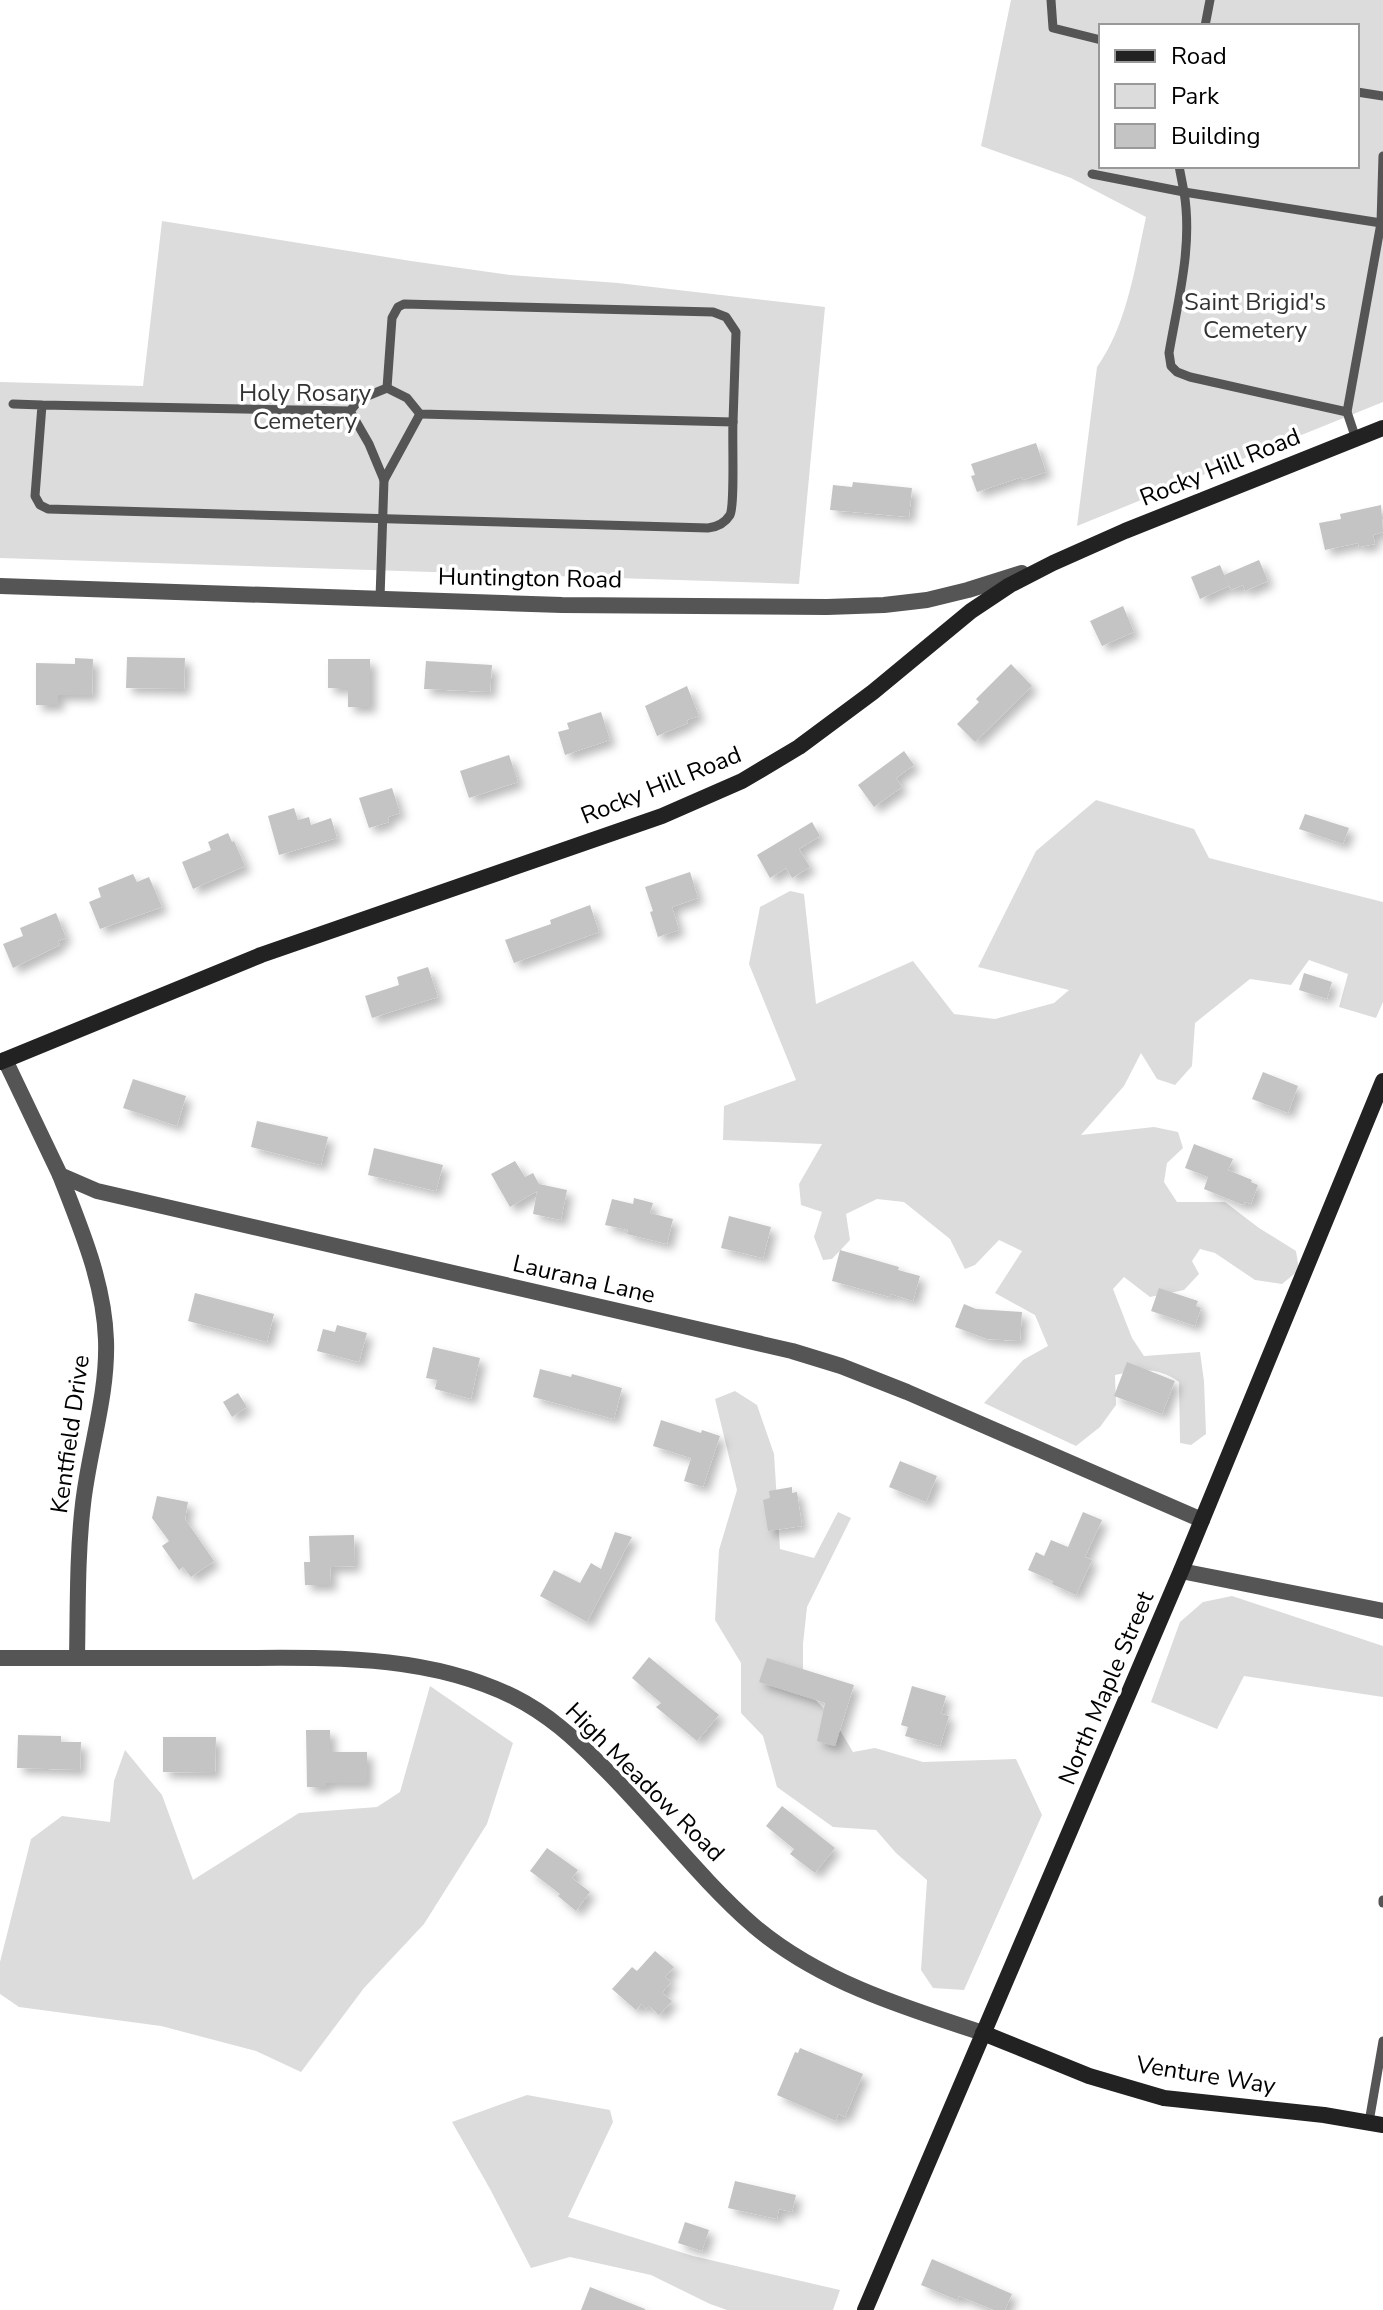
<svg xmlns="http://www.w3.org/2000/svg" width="1383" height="2310" font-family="'Nunito Sans',sans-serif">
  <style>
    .green { fill: #dcdcdc; fill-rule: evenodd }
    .building { fill: #c4c4c4; filter: url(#shadow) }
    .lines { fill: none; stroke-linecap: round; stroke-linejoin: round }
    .lane { stroke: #555; stroke-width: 9 }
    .street { stroke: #555; stroke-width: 16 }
    .secondary { stroke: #222; stroke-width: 16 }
    .labels { text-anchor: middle; stroke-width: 7; stroke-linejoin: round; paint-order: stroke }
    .park-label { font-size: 24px; fill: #333; stroke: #fff }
    .street-label { font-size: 24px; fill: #000; stroke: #fff }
  </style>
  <defs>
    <filter id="shadow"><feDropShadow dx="6" dy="6" stdDeviation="4" flood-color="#0004"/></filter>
  </defs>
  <rect width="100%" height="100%" fill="#fff"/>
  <!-- green -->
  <g class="green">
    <path d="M1011,0H1383V402L1077,526L1097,367C1127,325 1135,267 1146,217L1071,178L981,146ZM1101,26H1357V166H1101Z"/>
    <path d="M162,221L411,261L510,275L618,283L825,307L799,584L0,558V382L143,386Z"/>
    <path d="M1096,800L1194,829L1209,858L1383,902V1002L1376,1018L1339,1007L1348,974L1309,960L1291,985L1250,979L1195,1023L1192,1066L1175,1085L1157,1079L1141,1053L1124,1086L1081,1135L1154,1127L1178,1132L1183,1148L1167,1163L1164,1182L1177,1202H1225L1259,1228L1296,1251L1299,1270L1282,1284L1255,1280L1215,1253L1200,1249L1192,1261L1199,1274L1184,1290L1150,1297L1124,1277L1113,1289L1132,1338L1144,1356L1200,1352L1204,1381L1206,1434L1191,1445L1180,1443L1179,1382C1157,1366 1140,1369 1115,1375L1116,1405L1100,1427L1076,1446L984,1403L1023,1360L1048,1346L1035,1315L995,1293L1022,1251L999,1240L975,1265L965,1269L950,1239L904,1202L877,1199L846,1214L850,1240L832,1259L823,1260L814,1237L822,1212L801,1205L799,1184L822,1144L723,1140L724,1106L796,1080L749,964L760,907L790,891L804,894L816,1004L913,961L954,1014L995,1019L1054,1003L1069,990L978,967L1036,851Z"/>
    <path d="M735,1391L757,1405L774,1454L780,1549L814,1558L838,1512L851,1518L807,1607L803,1644V1687L832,1717L853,1752L875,1748L923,1762L1016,1759L1042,1815L964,1990L933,1988L921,1970L927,1880L896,1853L876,1830L833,1827L777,1787L763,1736L741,1713V1663L715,1620L719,1550L737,1490L715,1399Z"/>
    <path d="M1232,1596L1383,1646V1697L1244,1676L1217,1729L1151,1702L1180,1622L1203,1602Z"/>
    <path d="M430,1686L513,1743L487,1824L424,1924L364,1988L301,2072L256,2051L161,2026L19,2007L0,1994V1962L31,1839L62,1816L110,1822L114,1781L125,1750L162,1795L193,1880L299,1813L377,1807L400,1792Z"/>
    <path d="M527,2095L610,2110L613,2122L568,2217L693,2256L840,2290L833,2310H727L710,2304L651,2275L570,2257L531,2268L490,2189L452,2122Z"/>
  </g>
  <!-- building -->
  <g class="building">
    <path d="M1036,443L1046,472L1023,480L1022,477L977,492L971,476L975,475L971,464Z"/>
    <path d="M853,482L912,488L909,517L830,510L833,485L852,487Z"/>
    <path d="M1381,505L1383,532L1373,535L1375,544L1359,547L1358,543L1325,550L1319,523L1341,519L1340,514Z"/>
    <path d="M1259,560L1268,581L1245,591L1243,585L1231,590L1224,575Z"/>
    <path d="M1220,565L1229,586L1200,599L1191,577Z"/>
    <path d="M1123,606L1134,632L1102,646L1090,621Z"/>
    <path d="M127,657L185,658L184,689L126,688Z"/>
    <path d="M75,658L93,659L92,695H58V705H36V663L75,664Z"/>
    <path d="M328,659H370V707H348V688H328Z"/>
    <path d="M426,661L492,665L490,692L424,689Z"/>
    <path d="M1011,664L1032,686L975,742L957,724L979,702L976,699Z"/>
    <path d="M687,686L699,716L687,720L688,723L657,736L645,706Z"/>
    <path d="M601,712L610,740L565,755L558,732L569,729L567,723Z"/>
    <path d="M904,751L914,765L896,778L902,787L874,807L858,785Z"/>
    <path d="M509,755L518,782L469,798L460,771Z"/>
    <path d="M392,788L400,813L388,817L389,822L369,828L359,798Z"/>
    <path d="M294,808L298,820L309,817L311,825L331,818L337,838L279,855L268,816Z"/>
    <path d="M1305,814L1349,828L1343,844L1299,829Z"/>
    <path d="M812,822L820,836L799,849L810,867L792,878L786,868L770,878L757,855Z"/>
    <path d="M228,833L232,842L234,841L245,866L193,889L182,862L211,850L208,842Z"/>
    <path d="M690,872L698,898L672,907L679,930L658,937L650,912L653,911L645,887Z"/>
    <path d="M133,874L137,882L149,877L162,907L100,929L89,902L101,897L98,888Z"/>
    <path d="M590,905L599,932L514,963L505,940L551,924L550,920Z"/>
    <path d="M56,913L66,938L58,941L60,945L13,968L3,944L23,936L20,928Z"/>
    <path d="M428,967L438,997L372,1018L365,996L399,985L397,977Z"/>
    <path d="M1304,973L1332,982L1327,999L1299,990Z"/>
    <path d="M1263,1072L1298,1086L1288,1113L1252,1099Z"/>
    <path d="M133,1079L186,1096L177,1126L123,1108Z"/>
    <path d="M257,1121L328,1137L321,1165L251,1147Z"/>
    <path d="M1194,1144L1233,1159L1228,1170L1252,1180L1251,1182L1258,1185L1251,1204L1245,1202L1243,1205L1204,1189L1208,1177L1185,1168Z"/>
    <path d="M374,1148L443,1165L436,1191L368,1175Z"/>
    <path d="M515,1161L525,1177L533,1173L539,1184L567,1190L561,1220L533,1214L537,1191L510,1207L491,1174Z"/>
    <path d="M634,1198L653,1203L650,1213L673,1219L667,1244L627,1234L628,1230L605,1225L612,1199L633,1204Z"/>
    <path d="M729,1216L771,1227L763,1258L721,1248Z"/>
    <path d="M840,1250L899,1267L898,1270L920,1276L913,1301L891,1294L890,1297L832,1281Z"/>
    <path d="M1159,1288L1198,1301L1196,1306L1201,1308L1195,1326L1151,1311Z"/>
    <path d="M195,1293L274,1314L267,1342L188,1321Z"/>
    <path d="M964,1304L976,1309L1022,1312L1020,1341L987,1339L955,1327Z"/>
    <path d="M337,1325L367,1333L359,1362L317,1351L323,1329L335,1332Z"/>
    <path d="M433,1347L480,1358L471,1399L435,1389L437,1380L426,1378Z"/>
    <path d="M1127,1362L1175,1381L1162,1414L1114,1396Z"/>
    <path d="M540,1369L571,1377L572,1374L622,1388L614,1419L533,1397Z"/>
    <path d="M238,1393L247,1407L232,1417L223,1402Z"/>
    <path d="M661,1420L701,1433L702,1430L720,1436L703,1487L684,1481L691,1458L653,1446Z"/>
    <path d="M900,1461L937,1476L926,1502L889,1487Z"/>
    <path d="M792,1487V1493L797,1492L802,1526L768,1531L763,1500L770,1498L769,1491Z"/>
    <path d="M157,1496L188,1502L185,1519L214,1561L191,1577L183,1567L179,1570L162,1546L169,1541L152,1518Z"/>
    <path d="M1083,1512L1102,1520L1085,1557L1092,1560L1076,1595L1052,1584L1053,1581L1028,1570L1036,1552L1044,1556L1051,1540L1068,1547Z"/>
    <path d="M615,1532L632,1537L587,1622L540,1596L554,1570L580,1583L591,1563L601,1569Z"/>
    <path d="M354,1535L355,1566L330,1567L331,1585H305L304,1562H310L309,1536Z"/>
    <path d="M649,1657L719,1715L697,1741L656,1707L661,1703L632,1678Z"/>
    <path d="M767,1658L854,1685L835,1746L817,1741L825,1703L759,1682Z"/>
    <path d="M912,1686L946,1696L941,1714L949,1716L940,1746L905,1736L908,1727L901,1725Z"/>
    <path d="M306,1730H330V1752H367V1783H326V1787H307Z"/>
    <path d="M18,1735L61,1736V1742H81L80,1770L17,1768Z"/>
    <path d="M163,1737H216L215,1773L163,1772Z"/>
    <path d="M782,1806L835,1848L815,1873L790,1854L794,1849L766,1826Z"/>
    <path d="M547,1848L578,1870L572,1878L590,1892L576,1911L558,1896L560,1894L530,1871Z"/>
    <path d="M655,1951L674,1967L665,1977L671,1982L662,1993L672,2001L659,2015L649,2006L646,2009L641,2004L636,2010L612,1989L632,1967L637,1971Z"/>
    <path d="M800,2048L863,2074L845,2117L838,2114L836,2121L777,2095L795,2052L798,2053Z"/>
    <path d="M735,2181L796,2195L792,2212L779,2209L777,2219L728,2208Z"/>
    <path d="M685,2222L709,2230L702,2251L678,2243Z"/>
    <path d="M932,2259L1012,2294L1005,2310H994L959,2296L957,2300L921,2285Z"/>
    <path d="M590,2287L645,2309V2310H581Z"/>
  </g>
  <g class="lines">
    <!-- lane -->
    <g class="lane">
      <path d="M1051,0L1053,28L1101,40"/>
      <path d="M1205,26L1210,0"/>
      <path d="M1357,92L1383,96"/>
      <path d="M1092,174L1184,192L1179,166"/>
      <path d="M387,388L392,318L398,307L404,304L713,312L726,317L736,332L733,422"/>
      <path d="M13,404L42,405L35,496L40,505L48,509L708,528C717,527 725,523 730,515C735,505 732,438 733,422L420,414L407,398L387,388L360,399L350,411L42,405"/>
      <path d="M350,411L369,444L384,480L420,414"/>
      <path d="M1347,412L1190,377L1177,372L1171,366L1169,353C1178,300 1193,246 1184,192L1381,223L1383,156"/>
      <path d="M1356,439L1347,412L1381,223L1383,224"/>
      <path d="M380,598L384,480"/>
      <path d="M1383,1900V1903"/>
      <path d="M1369,2122L1383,2041"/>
    </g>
    <!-- street -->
    <g class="street">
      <path d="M0,586L562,605L827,607L884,605L927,600L968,590L1022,573"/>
      <path d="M5,1060L60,1175L97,1191L792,1351L841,1366L907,1392L1202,1520"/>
      <path d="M60,1175C81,1229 104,1282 106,1340C108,1395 89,1450 83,1504C77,1555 78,1607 77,1658"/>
      <path d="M1181,1571L1383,1611"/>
      <path d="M0,1658C77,1658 153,1658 230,1658C327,1658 425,1653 514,1697C548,1714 574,1738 600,1764C652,1815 699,1878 754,1926C819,1981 902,2007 983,2033"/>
    </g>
    <!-- secondary -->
    <g class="secondary">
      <path d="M0,1062L261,955L662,816L742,781L799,747L873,692L971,611L1010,585L1053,563L1125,531L1383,428"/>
      <path d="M983,2033L1089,2076L1164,2098L1324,2115L1383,2125"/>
      <path d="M865,2310L1181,1571L1383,1081"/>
    </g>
  </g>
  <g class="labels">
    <!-- park labels -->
    <g class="park-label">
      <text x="1255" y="310">Saint Brigid's<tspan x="1255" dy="28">Cemetery</tspan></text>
      <text x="305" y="401">Holy Rosary<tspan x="305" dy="28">Cemetery</tspan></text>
    </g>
    <!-- street labels -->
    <g class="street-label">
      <text transform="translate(1220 467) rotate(-22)" y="8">Rocky Hill Road</text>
      <text transform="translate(530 578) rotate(1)" y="8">Huntington Road</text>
      <text transform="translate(661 785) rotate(-22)" y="8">Rocky Hill Road</text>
      <text transform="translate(584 1279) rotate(13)" y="8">Laurana Lane</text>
      <text transform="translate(70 1434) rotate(-82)" y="8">Kentfield Drive</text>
      <text transform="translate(1106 1688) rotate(-67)" y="8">North Maple Street</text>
      <text transform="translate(645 1782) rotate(45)" y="8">High Meadow Road</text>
      <text transform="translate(1206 2075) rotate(9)" y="8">Venture Way</text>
    </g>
  </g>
  <!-- legend -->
  <rect x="1099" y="24" width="260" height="144" fill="#ffffff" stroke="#999999" stroke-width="2"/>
  <rect x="1115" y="50" width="40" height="12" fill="#222222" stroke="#999999" stroke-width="2"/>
  <text x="1171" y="64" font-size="24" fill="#000000">Road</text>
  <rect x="1115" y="84" width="40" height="24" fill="#dcdcdc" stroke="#999999" stroke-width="2"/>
  <text x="1171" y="104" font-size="24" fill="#000000">Park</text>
  <rect x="1115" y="124" width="40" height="24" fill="#c4c4c4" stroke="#999999" stroke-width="2"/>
  <text x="1171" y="144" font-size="24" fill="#000000">Building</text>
</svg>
